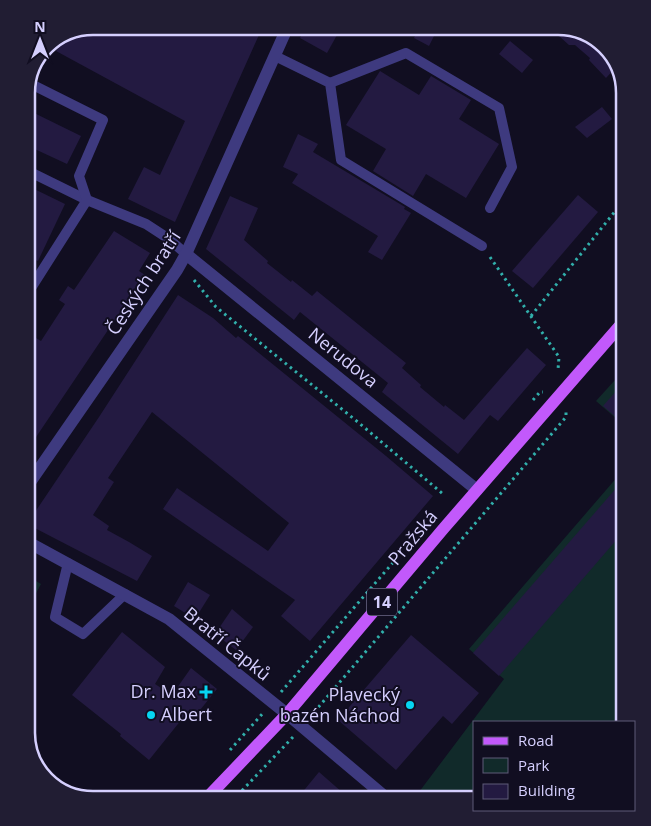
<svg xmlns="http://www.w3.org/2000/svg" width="651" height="826" font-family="'Open Sans',sans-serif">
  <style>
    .green { fill: #112a2a }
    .building { fill: #231a41 }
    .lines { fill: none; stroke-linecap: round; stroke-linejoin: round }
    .path { stroke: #31afab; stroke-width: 3; stroke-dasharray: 2.5 4; stroke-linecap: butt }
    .lane { stroke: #3e3a7f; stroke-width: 10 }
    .street { stroke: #3e3a7f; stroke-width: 12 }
    .primary { stroke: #c259fb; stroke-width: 12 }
    .poi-dot { fill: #06d5f2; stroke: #110e21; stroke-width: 2 }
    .labels { text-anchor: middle; stroke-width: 4; stroke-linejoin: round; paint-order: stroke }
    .shield { fill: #110e21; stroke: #9a95bc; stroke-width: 1 }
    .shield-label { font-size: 16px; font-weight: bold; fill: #d5cffe }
    .street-label { font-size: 18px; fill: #d5cffe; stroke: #110e21 }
    .poi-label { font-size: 18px; fill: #d5cffe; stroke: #110e21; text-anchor: end }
    .rim { fill: none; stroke: #d5cffe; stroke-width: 2.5 }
  </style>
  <rect width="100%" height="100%" fill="#110e21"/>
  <!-- green -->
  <g class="green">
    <path d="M625,369V426L596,401Z"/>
    <path d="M625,468V722H475V800H420L416,796L504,679L469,649Z"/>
    <path d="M26,575L41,584L26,612Z"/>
  </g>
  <!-- building -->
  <g class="building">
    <path d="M93,26H263L175,222L128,199L144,167L160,175L185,121L56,51L63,38Z"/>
    <path d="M306,26H342L327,53L300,38Z"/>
    <path d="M420,26H439L429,46L414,38Z"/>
    <path d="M548,26H562L591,35L614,56L617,66L606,78L589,60L590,58L575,45H569Z"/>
    <path d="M510,41L533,60L522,73L499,54Z"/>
    <path d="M380,71L419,95L431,76L471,100L459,119L499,144L466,198L426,174L413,196L373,171L386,149L346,125Z"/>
    <path d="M602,107L612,119L587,138L575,127Z"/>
    <path d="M26,109L81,136L67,164L26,145Z"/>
    <path d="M298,134L318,144L313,152L405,207L404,209L411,213L382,260L368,252L378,236L292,183L298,174L283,167Z"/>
    <path d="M26,185L65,204L38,261L26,256Z"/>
    <path d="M578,195L598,212L533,288L512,271Z"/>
    <path d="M230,196L258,208L244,240L268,261L267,263L291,282L292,280L312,296L317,291L406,363L402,368L421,385L420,387L444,407L445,405L464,420L527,348L546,365L498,421L490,415L458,454L382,392L388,383L300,312L294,320L206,249Z"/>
    <path d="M114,231L150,253L139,271L145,275L26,452V332L41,341L65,304L59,300L68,286L74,290Z"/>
    <path d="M178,295L213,318L236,338L238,336L386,456L433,496L310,641L281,616L295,600L163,509L177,488L268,551L289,523L152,412L108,478L114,482L93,515L109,526L107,530L129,542L152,556L137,581L27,524L99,417Z"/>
    <path d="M625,381V425L603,406Z"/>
    <path d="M625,478V530L499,676L473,653Z"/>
    <path d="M188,582L210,595L195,619L174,606Z"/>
    <path d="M232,609L253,627L236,650L215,634Z"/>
    <path d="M122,632L165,667L155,684L172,695L191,668L217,689L196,715L190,709L149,760L120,736L121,734L72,695Z"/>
    <path d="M411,635L479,693L452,724L443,716L396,770L338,720Z"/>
    <path d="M319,772L351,800H296Z"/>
  </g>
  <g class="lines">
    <!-- path -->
    <g class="path">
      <path d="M490,257L559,357L558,370"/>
      <path d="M194,280L216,307L359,423L443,494"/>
      <path d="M531,316L625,199"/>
      <path d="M533,400L540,392H543"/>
      <path d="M281,692L403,551"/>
      <path d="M310,717L566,417V410"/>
      <path d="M230,750L264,712"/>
      <path d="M184,800L192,791"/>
      <path d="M233,800L293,737"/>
    </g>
    <!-- lane -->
    <g class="lane">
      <path d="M275,56L330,83L341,160L482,246"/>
      <path d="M330,83L406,53L499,108L512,167L490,208"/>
      <path d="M26,170L87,200L146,224L169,239L186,254"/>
      <path d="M26,296L87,200L79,176L103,120L29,83"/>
      <path d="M68,563L55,617L83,634L125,594"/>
    </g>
    <!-- street -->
    <g class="street">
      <path d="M186,254L477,490"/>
      <path d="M26,488L177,270L186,254L288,26"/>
      <path d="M26,541L169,619L287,714L389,800"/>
    </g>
    <!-- primary -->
    <path class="primary" d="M205,800L287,714L444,528L625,320"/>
  </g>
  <!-- markers -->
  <g class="poi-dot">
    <path d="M203.5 684.5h5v5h5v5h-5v5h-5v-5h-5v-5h5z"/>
    <circle cx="410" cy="705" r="5"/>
    <circle cx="151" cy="715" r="5"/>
  </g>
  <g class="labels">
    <!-- shield labels -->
    <rect class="shield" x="367" y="588.5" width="30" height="27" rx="4"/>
    <g class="shield-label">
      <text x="382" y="608">14</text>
    </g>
    <!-- street labels -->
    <g class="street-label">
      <text transform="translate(144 283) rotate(-57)" y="6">Českých bratří</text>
      <text transform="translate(343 358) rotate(39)" y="6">Nerudova</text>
      <text transform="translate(413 538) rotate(-50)" y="6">Pražská</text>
      <text transform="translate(227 644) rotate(39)" y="6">Bratří Čapků</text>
    </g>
    <!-- poi labels -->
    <g class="poi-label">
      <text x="196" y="698">Dr. Max</text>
      <text x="400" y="701">Plavecký<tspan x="400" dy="21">bazén Náchod</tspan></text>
      <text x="161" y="721" text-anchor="start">Albert</text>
    </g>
  </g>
  <!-- crop -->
  <path d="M0 0H651V826H0ZM93 35H558A58 58 0 0 1 616 93V733A58 58 0 0 1 558 791H93A58 58 0 0 1 35 733V93A58 58 0 0 1 93 35Z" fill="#211d33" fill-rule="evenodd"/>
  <path class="rim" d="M93 35H558A58 58 0 0 1 616 93V733A58 58 0 0 1 558 791H93A58 58 0 0 1 35 733V93A58 58 0 0 1 93 35Z"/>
  <!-- legend -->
  <rect x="473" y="721" width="162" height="90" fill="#110e21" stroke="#5f5b79"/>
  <rect x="483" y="737" width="25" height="8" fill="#c259fb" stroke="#5f5b79"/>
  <text x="518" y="746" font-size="15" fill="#d5cffe">Road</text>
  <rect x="483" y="758" width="25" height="15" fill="#112a2a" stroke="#5f5b79"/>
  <text x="518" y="771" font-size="15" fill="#d5cffe">Park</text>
  <rect x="483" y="784" width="25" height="15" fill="#231a41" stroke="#5f5b79"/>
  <text x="518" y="796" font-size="15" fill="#d5cffe">Building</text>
  <!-- north arrow -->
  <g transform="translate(40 40)" stroke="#110e21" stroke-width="4" paint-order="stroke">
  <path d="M0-4L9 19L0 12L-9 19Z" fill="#d5cffe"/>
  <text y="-8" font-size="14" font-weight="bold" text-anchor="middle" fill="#d5cffe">N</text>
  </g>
</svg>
